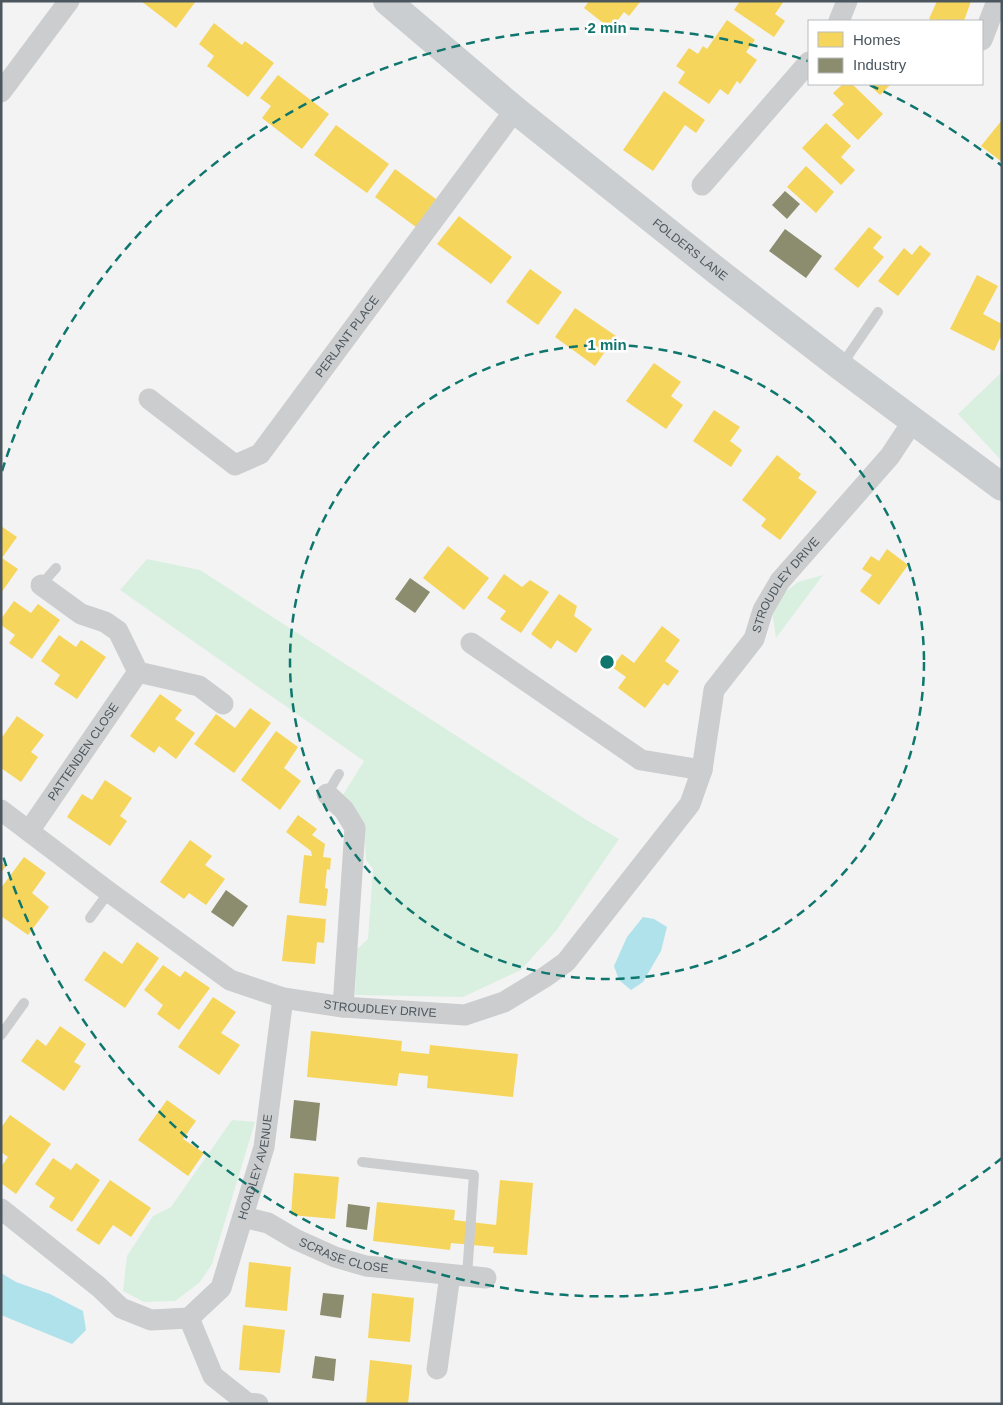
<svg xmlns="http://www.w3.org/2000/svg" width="1003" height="1405" font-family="Arial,sans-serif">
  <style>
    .green { fill: #d9f0e1 }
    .water { fill: #b0e2eb }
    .homes { fill: #f6d55c }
    .industry { fill: #8c8c6e }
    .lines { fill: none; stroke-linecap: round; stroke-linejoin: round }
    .lane { stroke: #cbcdce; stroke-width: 10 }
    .street { stroke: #cbcdce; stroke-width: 21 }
    .secondary { stroke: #cbced0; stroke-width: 28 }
    .ring { fill: none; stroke: #0f766e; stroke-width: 2.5; stroke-dasharray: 9 6 }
    .labels { text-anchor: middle; stroke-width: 5; stroke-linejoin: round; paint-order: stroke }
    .street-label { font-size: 12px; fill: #4b565e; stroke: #fff }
    .centre { fill: #0f766e; stroke: #fff; stroke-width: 2.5 }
    .ring-label { font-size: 15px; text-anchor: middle; font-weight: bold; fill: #0f766e; stroke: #fff; stroke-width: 5; stroke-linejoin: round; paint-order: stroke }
  </style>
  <rect width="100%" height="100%" fill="#f3f3f3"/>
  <!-- green -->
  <g class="green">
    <path d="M1002,372V459L1001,460L958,414Z"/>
    <path d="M147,559L200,570L585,819L619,839L556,931L521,970L463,997L355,995L357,949L368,939L373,869L366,860L364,830L341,798L364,761L120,590Z"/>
    <path d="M823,575L776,638L772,611L784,593L798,582Z"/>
    <path d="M232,1120L255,1122L212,1264L200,1282L175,1301L144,1302L123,1291L127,1256L153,1216L171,1207Z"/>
  </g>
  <!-- water -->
  <g class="water">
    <path d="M643,917L654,919L667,927L661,951L643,982L631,990L619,980L614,966L627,937Z"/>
    <path d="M1,1273L16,1282L50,1294L83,1311L86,1330L72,1344L1,1315Z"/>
  </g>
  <!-- homes -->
  <g class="homes">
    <path d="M141,1H196L176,28Z"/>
    <path d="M589,1H641L629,16L624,12L611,29L584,8Z"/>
    <path d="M740,1H784L775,14L785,21L774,37L734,10Z"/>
    <path d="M937,1H971L964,21H934L929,19Z"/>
    <path d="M727,20L755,40L746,52L757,60L740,84L737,81L728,95L720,89L709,104L678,83L685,72L676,66L689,48L698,54L703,46L707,49Z"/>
    <path d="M214,23L242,45L245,41L274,63L248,97L207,66L214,56L199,44Z"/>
    <path d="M278,75L329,114L302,149L262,118L271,106L260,98Z"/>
    <path d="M843,84H852L883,114L858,140L832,115L844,104L833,93Z"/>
    <path d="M868,84H891L880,95Z"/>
    <path d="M664,91L705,120L696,133L685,125L653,171L623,150Z"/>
    <path d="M1002,120V162L981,146Z"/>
    <path d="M826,123L851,146L841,157L855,170L841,185L802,148Z"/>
    <path d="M336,125L389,164L367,193L314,155Z"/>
    <path d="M806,166L834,192L816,213L787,187Z"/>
    <path d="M395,169L436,199L416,227L375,197Z"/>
    <path d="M459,216L512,257L491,284L437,244Z"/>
    <path d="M869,227L882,237L873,248L884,257L858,288L834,269Z"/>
    <path d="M920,245L931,254L898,296L878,281L904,248L912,255Z"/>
    <path d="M530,269L562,292L538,325L506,302Z"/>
    <path d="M977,275L998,286L983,314L1002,324V339L1000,338L994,351L950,329Z"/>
    <path d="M575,308L616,336L595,366L555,337Z"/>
    <path d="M654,363L681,382L671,396L683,405L666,429L626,401Z"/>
    <path d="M714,410L740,427L730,441L742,450L731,467L693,441Z"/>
    <path d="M777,455L801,474L798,478L817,492L780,540L761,526L766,519L742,500Z"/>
    <path d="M1,526L17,537L2,558L18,569L1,593Z"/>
    <path d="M448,546L489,578L464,610L423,578Z"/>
    <path d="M887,549L908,565L879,605L860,591L872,575L862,569L871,556L879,561Z"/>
    <path d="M504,574L522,587L530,580L549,592L521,633L500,619L506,611L487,598Z"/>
    <path d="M559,594L577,606L574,616L592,629L576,653L557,640L551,649L531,634Z"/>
    <path d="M14,601L31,613L38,604L60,620L32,659L9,643L15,635L1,625V619Z"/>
    <path d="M662,626L680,640L665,661L679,671L668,686L664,683L645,708L618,688L626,677L612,667L622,654L634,663Z"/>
    <path d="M59,635L76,647L81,640L106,657L77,699L54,684L60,675L41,661Z"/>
    <path d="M160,694L182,710L175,719L195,733L176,759L159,746L154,753L130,736Z"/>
    <path d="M250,708L271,723L234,773L194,744L216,714L235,728Z"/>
    <path d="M17,716L44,735L31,752L38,757L21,782L1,768V735L3,736Z"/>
    <path d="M276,731L298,747L284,768L301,781L280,810L241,780Z"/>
    <path d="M105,780L132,798L120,816L127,821L110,846L67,817L82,794L92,800Z"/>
    <path d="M298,815L317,829L312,835L325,844L323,857L331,858L330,870L327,869L325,888L328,889L326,906L299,903L304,855L312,856L311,851L286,832Z"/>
    <path d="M190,840L212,856L205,865L225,879L206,905L189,893L184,899L160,882Z"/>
    <path d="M24,857L46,873L32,893L49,907L28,935L1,916V888Z"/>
    <path d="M1,862L6,866L1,873Z"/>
    <path d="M287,915L326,919L324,943L317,942L315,964L282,961Z"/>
    <path d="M137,942L159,958L125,1008L84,980L104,951L122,964Z"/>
    <path d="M163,965L180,977L185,971L210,988L179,1030L157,1014L163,1005L144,990Z"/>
    <path d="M213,997L236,1012L221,1033L240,1045L219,1075L178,1047Z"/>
    <path d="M60,1026L86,1044L74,1062L81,1066L64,1091L21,1061L37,1039L46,1046Z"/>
    <path d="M311,1031L402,1041L401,1051L429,1054L430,1045L518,1054L513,1097L427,1088L428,1076L399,1073L397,1086L307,1077Z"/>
    <path d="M167,1100L196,1121L183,1139L204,1153L188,1176L138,1140Z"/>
    <path d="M10,1115L51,1144L16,1194L1,1183V1167L8,1157L1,1152V1128Z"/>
    <path d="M53,1158L71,1170L76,1163L100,1180L72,1222L49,1207L55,1198L35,1184Z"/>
    <path d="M294,1173L339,1177L335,1219L291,1215Z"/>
    <path d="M110,1180L151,1208L131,1237L113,1225L99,1245L76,1230Z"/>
    <path d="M500,1180L533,1183L527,1255L493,1253L494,1247L451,1243L450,1250L373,1241L377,1202L455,1210L454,1220L496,1225Z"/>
    <path d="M249,1262L291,1267L287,1311L245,1307Z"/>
    <path d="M372,1293L414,1298L410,1342L368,1338Z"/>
    <path d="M243,1325L285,1330L280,1373L239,1370Z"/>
    <path d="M370,1360L412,1365L408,1404H366Z"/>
  </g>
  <!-- industry -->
  <g class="industry">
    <path d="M785,191L800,204L787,219L772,205Z"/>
    <path d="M785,229L822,256L806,278L769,251Z"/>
    <path d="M410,578L430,592L415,613L395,599Z"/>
    <path d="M226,890L248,906L233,927L211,912Z"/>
    <path d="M294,1100L320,1103L316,1141L290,1138Z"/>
    <path d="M348,1204L370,1207L367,1230L346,1227Z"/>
    <path d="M323,1293L344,1295L341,1318L320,1315Z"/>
    <path d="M315,1356L336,1359L334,1381L312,1378Z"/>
  </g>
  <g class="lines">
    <!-- lane -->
    <g class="lane">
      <path d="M841,366L878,312"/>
      <path d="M41,585L56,568"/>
      <path d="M327,794L339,774"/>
      <path d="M90,918L109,892"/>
      <path d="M1,1035L24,1003"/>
      <path d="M362,1162L474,1175L467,1276"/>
    </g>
    <!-- street -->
    <g class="street">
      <path d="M839,21L847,1"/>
      <path d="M982,40L997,1"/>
      <path d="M1,92L69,1"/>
      <path d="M702,185L809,62"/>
      <path id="s1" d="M149,399L235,465L260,454L515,110"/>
      <path d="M41,585L81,614L105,622L118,631L138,672L199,686L223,704"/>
      <path d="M471,643L641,760L702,770"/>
      <path d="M327,794L344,810L355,828L343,1007"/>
      <path id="s2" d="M1,810L109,892L230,980L283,998L343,1007L465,1015L504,1002L545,977L566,962L690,804L702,770L714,690L754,639L763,610L780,581L890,456L913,421"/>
      <path id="s3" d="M29,831L138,672"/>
      <path id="s4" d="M1,1209L99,1287L121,1308L151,1320L189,1318L221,1288L264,1147L283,998"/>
      <path id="s5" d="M243,1217L268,1223L295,1239L335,1257L366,1266L486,1278"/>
      <path d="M189,1318L213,1376L247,1403L258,1404"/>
      <path d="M437,1369L450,1275"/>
    </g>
    <!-- secondary -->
    <path class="secondary" id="s6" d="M387,1L515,110L717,271L841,367L1002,487"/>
  </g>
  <!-- distance rings -->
  <g class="ring">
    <circle cx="607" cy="662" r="317"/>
    <path d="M1002 1158A634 634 0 0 1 2 853M2 471A634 634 0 0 1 808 61M870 85A634 634 0 0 1 1002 166"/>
  </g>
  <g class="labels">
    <!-- street labels -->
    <g class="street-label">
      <text dy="4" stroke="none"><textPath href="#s6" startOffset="392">FOLDERS LANE</textPath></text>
      <text dy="4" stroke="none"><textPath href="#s1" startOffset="282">PERLANT PLACE</textPath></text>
      <text dy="4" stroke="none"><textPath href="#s2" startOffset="1085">STROUDLEY DRIVE</textPath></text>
      <text dy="4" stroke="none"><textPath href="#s3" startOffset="96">PATTENDEN CLOSE</textPath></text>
      <text dy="4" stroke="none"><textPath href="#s2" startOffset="439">STROUDLEY DRIVE</textPath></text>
      <text dy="4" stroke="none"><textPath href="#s4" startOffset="396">HOADLEY AVENUE</textPath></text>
      <text dy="4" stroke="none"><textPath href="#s5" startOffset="109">SCRASE CLOSE</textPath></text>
    </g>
  </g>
  <circle cx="607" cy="662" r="8" class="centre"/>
  <g class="ring-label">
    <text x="607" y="33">2 min</text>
    <text x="607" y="350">1 min</text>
  </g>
  <!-- border -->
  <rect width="1003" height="1405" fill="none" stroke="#4b565e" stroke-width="5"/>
  <!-- legend -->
  <rect x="808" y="20" width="175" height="65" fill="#ffffff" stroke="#b7bbbf"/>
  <rect x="818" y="32" width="25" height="15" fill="#f6d55c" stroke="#b7bbbf"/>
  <text x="853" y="45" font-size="15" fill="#4b565e">Homes</text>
  <rect x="818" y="58" width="25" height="15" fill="#8c8c6e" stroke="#b7bbbf"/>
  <text x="853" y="70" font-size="15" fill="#4b565e">Industry</text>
</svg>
